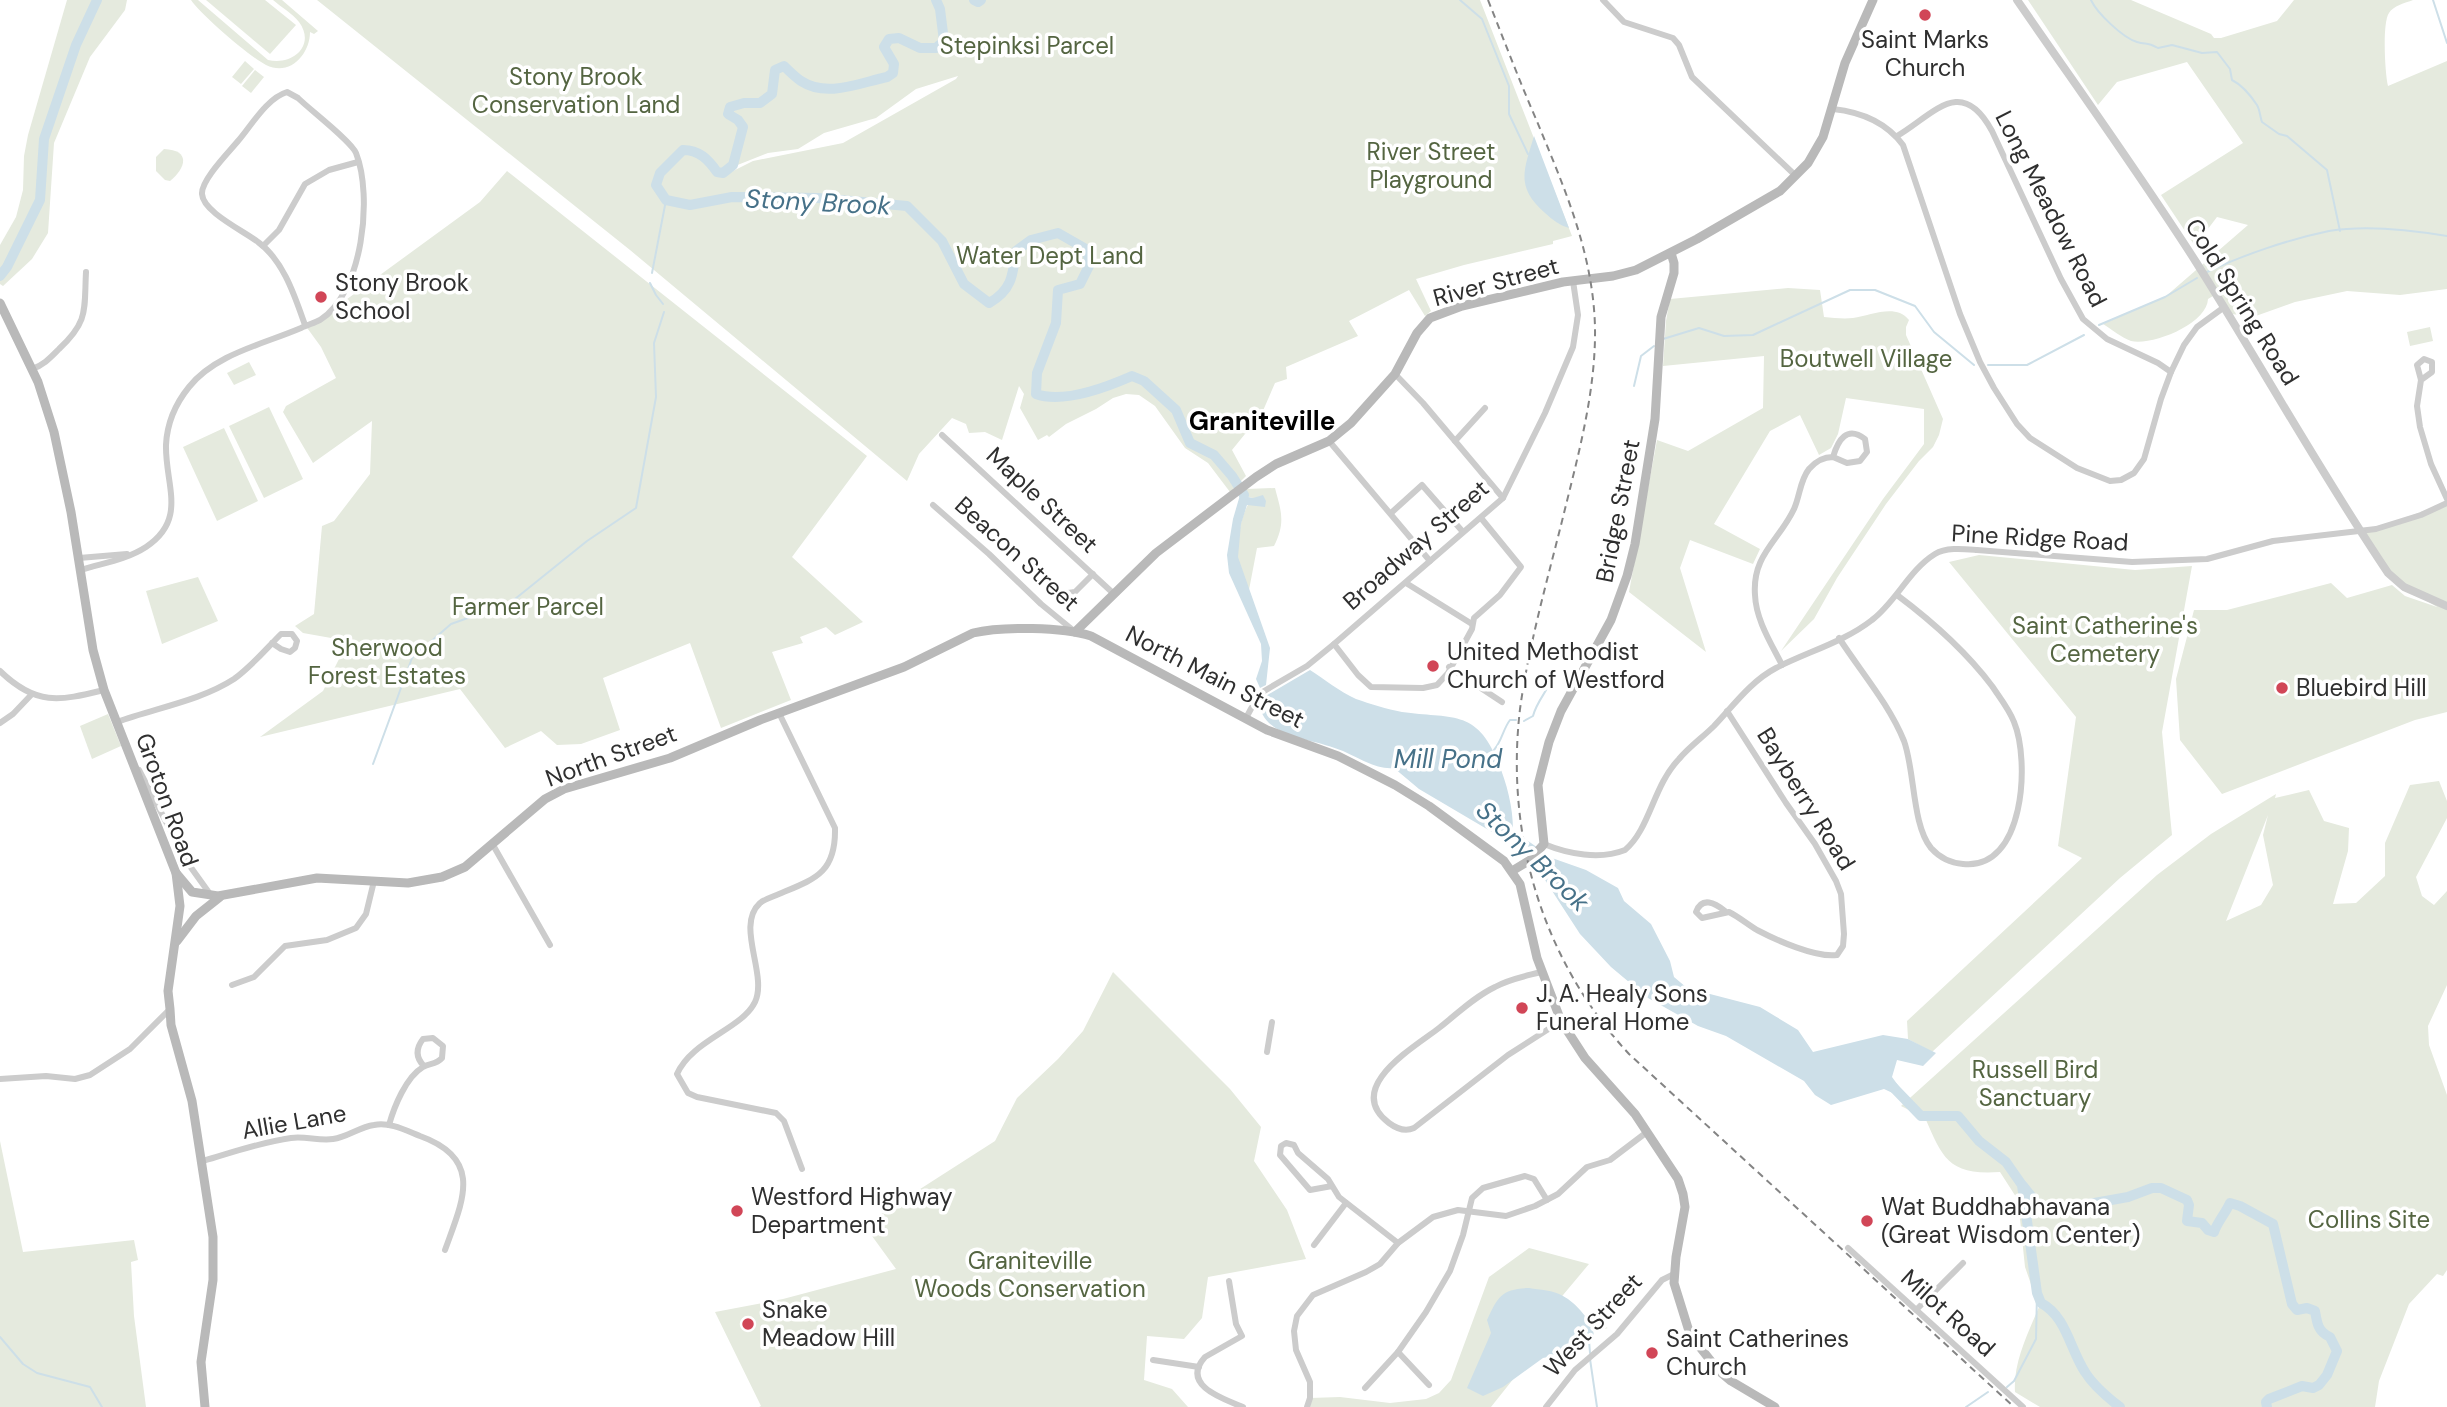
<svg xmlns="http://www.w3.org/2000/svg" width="2447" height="1407" font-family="'DM Sans',sans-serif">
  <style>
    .green { fill: #e5eade; fill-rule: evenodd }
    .water { fill: #cddfe8 }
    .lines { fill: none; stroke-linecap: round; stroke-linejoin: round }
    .stream { stroke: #cddfe8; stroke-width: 2 }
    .river { stroke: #cddfe8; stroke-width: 10 }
    .minor { stroke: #ccc; stroke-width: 6 }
    .tertiary { stroke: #ccc; stroke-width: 8 }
    .secondary { stroke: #b9b9b9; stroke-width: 9 }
    .rail { stroke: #848484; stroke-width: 2; stroke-dasharray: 7 5; stroke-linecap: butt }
    .poi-dot { fill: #d14657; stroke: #fff; stroke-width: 2.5 }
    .labels { text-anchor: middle; stroke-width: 7; stroke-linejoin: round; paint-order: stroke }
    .poi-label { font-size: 24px; fill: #2f2f2f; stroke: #fff; text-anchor: start }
    .park-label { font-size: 24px; fill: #546541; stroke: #fff }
    .street-label { font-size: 24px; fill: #2f2f2f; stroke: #fff }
    .water-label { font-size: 26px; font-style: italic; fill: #467188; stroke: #fff }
    .neighbourhood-label { font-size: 26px; font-weight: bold; fill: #000; stroke: #fff }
  </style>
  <rect width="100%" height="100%" fill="#fff"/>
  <!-- green -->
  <g class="green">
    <path d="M67,0H127L125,10L90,57L54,143L48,233L32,259L3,286L0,284V245L16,217L23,190L24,156L28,135Z"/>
    <path d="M191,0H198L268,60C293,66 316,45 299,22C292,13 281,7 273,0H282L318,31L314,34L310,32C310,54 290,77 266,65C250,57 200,14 191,0Z"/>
    <path d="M206,0H265L296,25L270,54Z"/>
    <path d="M317,0H1480L1572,236L1553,241V244L1464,265L1416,279L1431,311L1425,316L1409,290L1349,321L1358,336L1286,367L1287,379L1275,383L1262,413L1232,450L1246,476L1230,492L1208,463L1185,448L1155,406L1139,395L1126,394L1113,398L1096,409L1066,424L1049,437L1047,435L1038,440L1020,408L1024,394L1019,386L1002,440L985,432L969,433L966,424L952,418L919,454L907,481L630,250ZM958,76L956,79L843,143L753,161L731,172L735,166L768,153L798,149L824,133L876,118L916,89Z"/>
    <path d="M2028,0H2131L2211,34L2214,38H2221L2277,21L2294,0H2413C2405,3 2393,6 2389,13C2382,23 2385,74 2388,86L2447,61V289L2400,295L2347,291L2295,302L2253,317L2232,314L2218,293L2208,299C2207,324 2152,346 2131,341C2122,338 2111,329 2103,324L2165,297L2248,225L2217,217L2195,246L2161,195L2243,143L2187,62L2117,82L2098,105Z"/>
    <path d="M245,61L254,69L241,84L232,77Z"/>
    <path d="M255,70L264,77L251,93L242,86Z"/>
    <path d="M164,149C191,150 186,168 170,181L165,180L156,171V157Z"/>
    <path d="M507,171L867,456L792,557L863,622L835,635L826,627L800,637L803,643L772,652L791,700L721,728L690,643L603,678L620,730L581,744L557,745L541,731L505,748L460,689L260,737L323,691L348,641L303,633L295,626L314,614L322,526L334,521L370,474L372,421L313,463L283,412L286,406L336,378L321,347L305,325L317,321L480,202Z"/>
    <path d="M1788,288L1820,290L1824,317C1834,318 1844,319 1853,318C1871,316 1895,303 1909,320L1906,327V335L1943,419L1939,435L1933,447L1919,461L1886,504L1837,578L1814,619L1781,651L1883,499L1924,444V409L1846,398L1838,434L1831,448L1819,455L1800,415L1770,431L1714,524L1760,549L1753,564L1690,540L1680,568L1706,652L1629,592L1657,440L1688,451L1763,408L1764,356L1663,366L1666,321L1670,299Z"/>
    <path d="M2430,327L2433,341L2410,346L2407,332Z"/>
    <path d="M249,362L256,375L234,385L227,373Z"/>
    <path d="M269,407L303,479L264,498L229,426Z"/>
    <path d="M224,428L258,501L217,521L183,447Z"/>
    <path d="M1275,488C1281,511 1286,522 1274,546L1257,548L1249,590C1245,580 1239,569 1238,558C1236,542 1241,510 1253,498L1248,497L1246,489Z"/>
    <path d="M2447,502V712L2415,720L2222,794L2180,740L2176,679L2194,610H2227L2331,583L2347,598L2392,585L2405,596L2437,607L2404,587L2388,573L2360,531L2376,529Z"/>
    <path d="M1979,555L2135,570L2192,566L2162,732L2172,835L2120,878L1932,1052L1908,1039L1907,1021L2082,858L2058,846L2076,717L1949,562Z"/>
    <path d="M198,577L218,621L162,644L146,591Z"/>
    <path d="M108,714L121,746L92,759L80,726Z"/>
    <path d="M2439,781L2447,801V818L2416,877L2422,896L2434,905L2447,891V985L2428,1026L2429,1045L2447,1095V1270L2443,1276L2437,1274L2409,1304L2379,1381L2375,1407H2040L2015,1392C2013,1363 2028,1333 2039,1307L2025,1267L2018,1200L2000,1172C1945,1176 1942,1155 1922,1111H1911L1901,1106L2157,875L2211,834L2276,794L2275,798L2309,790L2324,821L2349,828L2348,851L2333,904L2356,903L2385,876V843L2410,785ZM2268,815L2263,835L2273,885L2261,905L2226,921Z"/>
    <path d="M1113,972L1230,1089L1261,1127L1254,1161L1287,1210L1306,1259L1208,1277L1202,1318L1184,1339L1147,1336L1144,1380L1172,1389L1188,1407H759L761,1406L715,1312L783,1299L896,1269L864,1225L995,1141L1017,1098L1058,1059L1083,1031Z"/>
    <path d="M0,1141L23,1252L134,1240L138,1260L131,1262L134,1316L146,1407H0Z"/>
    <path d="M1529,1248L1589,1264L1553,1307L1608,1328L1538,1348L1491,1407H1307L1310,1398L1340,1397L1390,1403L1426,1399L1439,1393L1451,1380L1489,1277Z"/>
  </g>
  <!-- water -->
  <g class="water">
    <path d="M1534,136L1569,228C1559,225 1553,220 1545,213C1515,187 1524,170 1534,136Z"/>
    <path d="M1246,489L1248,497L1253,498L1263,495L1266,501L1265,507L1247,505L1241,524L1238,557L1270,648L1266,685L1260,688L1256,679L1262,661L1261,644L1229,573L1227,555L1233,519L1240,495Z"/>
    <path d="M1310,670C1324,679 1340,692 1356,699C1370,704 1387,709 1402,712C1450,719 1477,708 1498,762C1507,784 1513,807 1513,830L1552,858L1586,870L1618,888L1624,901L1651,924L1670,961L1674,977L1699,998L1710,994L1760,1007L1798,1030L1813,1052L1883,1035L1908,1039L1936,1053L1923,1066L1897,1060L1892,1077L1903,1092L1899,1096L1884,1089L1831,1105L1815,1095L1804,1081L1726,1036L1698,1026L1648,998L1611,967L1580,934L1545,880L1532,853L1517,843L1497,835L1419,789L1394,768C1377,770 1359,758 1343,751C1322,742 1292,739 1274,727C1264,720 1260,712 1259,700Z"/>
    <path d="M1529,1288C1540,1290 1553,1290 1563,1296C1576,1303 1592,1321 1594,1335L1580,1350L1543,1358L1503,1387L1483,1396L1467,1388L1491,1333L1487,1320C1498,1296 1502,1289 1529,1288Z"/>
  </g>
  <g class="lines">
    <!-- stream -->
    <g class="stream">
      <path d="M1460,0L1482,19L1509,86V114L1528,154"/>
      <path d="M2091,0C2097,13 2123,38 2137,42C2147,45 2146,41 2158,48L2172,45L2202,53L2217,52L2230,69L2232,80C2242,85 2251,96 2257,105C2260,110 2260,117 2262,122L2279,134L2287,136L2327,170L2340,231"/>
      <path d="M2433,0L2447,43"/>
      <path d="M2207,272C2243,255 2290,239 2329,231C2364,225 2412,230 2447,236"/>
      <path d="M652,273L666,200"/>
      <path d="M650,283L656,295L663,304"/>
      <path d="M2099,325L2165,297L2197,278"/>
      <path d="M1663,339L1699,328L1724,336L1753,335L1850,290H1875L1915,306L1934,332L1974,365"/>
      <path d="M1988,365H2027L2084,335"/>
      <path d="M1634,386L1641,356L1654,346"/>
      <path d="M1524,721L1533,716C1537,700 1549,690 1553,675"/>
      <path d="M1494,750C1502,741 1503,729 1510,720H1516"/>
      <path d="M373,764L412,658L451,624L510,603L587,541L636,508L656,397L654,343L664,312"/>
      <path d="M0,1337L23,1364L37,1373L90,1387L102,1407"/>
      <path d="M1589,1340L1590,1353"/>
      <path d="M1590,1359L1597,1407"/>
      <path d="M2007,1387L2014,1381L2036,1339L2037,1293"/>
      <path d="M1966,1407L1988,1392"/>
    </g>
    <!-- river -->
    <g class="river">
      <path d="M936,0L940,9L944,41L936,48H920L899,38L889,39L884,47L894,64L893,73L887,77C859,83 827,98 801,81C795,77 789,71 784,66L775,70L772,94L760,103H744L730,107L728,114L738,120L743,127L733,165L723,173L717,172C708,159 699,150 683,150L660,173L656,185L666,200L690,205L732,197L818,198L907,206L942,241L964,284L989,303C1011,291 1013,276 1016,251L1031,240L1058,233L1086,249L1090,264L1080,284L1058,290L1056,323L1037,373L1036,394C1063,404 1107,387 1132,376L1144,381L1176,410L1190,443L1214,455L1232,476L1244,495"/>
      <path d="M974,0L978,2L981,0"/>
      <path d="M0,276L7,267L40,200L44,139L76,45L97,0"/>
      <path d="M1893,1087L1921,1116H1958L1979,1141L2006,1162L2022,1185L2037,1293L2041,1303C2066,1316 2070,1349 2085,1372C2093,1385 2107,1397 2120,1407"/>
      <path d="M2023,1186L2044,1212L2128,1197L2152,1188H2161L2187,1200L2189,1205L2187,1221L2202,1223L2208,1230L2214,1232C2218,1221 2225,1214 2230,1203L2240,1206L2273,1224L2292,1304L2297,1310L2307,1308L2315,1311C2317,1323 2318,1332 2330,1337L2337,1351L2327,1375L2319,1385L2313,1388L2302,1386L2269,1399L2266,1402L2267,1407"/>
    </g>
    <!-- minor -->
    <g class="minor">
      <path d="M1603,0L1624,22L1673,38L1679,45L1692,77L1796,176"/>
      <path d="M1833,109C1861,112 1886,122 1903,145L1960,314L1980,362L1994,388L2017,424L2030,438L2077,468L2110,481L2121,480L2134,473L2144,459L2161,399L2171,372L2184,345L2197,327L2223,308"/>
      <path d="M1897,136C1933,115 1961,74 1992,131L2061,279L2083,319L2107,339L2158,363L2171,372"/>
      <path d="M263,246L279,230L305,184L329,170L358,162"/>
      <path d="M32,369C44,365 51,357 59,349C89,321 84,310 86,272"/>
      <path d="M1395,374L1423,403L1503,498"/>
      <path d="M2421,380L2432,372V362L2424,359L2417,365L2421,380L2417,406L2420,427L2431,464L2447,499"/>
      <path d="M942,435L1114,594"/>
      <path d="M1329,441L1430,561"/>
      <path d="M1455,441L1485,408"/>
      <path d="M933,505L989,554L1041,604L1074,631"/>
      <path d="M1391,513L1422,485L1463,532"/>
      <path d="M79,558L127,554"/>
      <path d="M81,570C103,563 126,560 146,547C188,519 165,485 166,445C167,424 176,403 189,387C215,354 264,344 301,328C307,325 314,323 320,320C363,293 373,196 356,153C351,141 309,109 298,98L287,92C267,98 251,126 238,141C229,152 201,180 202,194C203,212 244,231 258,242C284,261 295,297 305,325"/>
      <path d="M1406,583L1472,624"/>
      <path d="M1068,593L1075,592L1093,574"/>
      <path d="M1839,638C1861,672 1889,704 1904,741C1915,771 1912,825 1931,848C1939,857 1951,863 1963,864C2025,871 2030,760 2014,722C2009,709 2000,698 1992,686C1965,650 1933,622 1897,595"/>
      <path d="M1334,644L1358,675L1371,687L1423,688L1437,685L1448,673L1472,629L1474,618L1500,595L1521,567L1481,518"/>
      <path d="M1782,665C1771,643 1756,620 1755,595C1752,555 1779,541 1794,509C1800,496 1800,480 1809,469C1815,462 1824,457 1833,457C1838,440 1847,425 1865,439L1867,452L1860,461L1847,463L1833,457"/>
      <path d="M1449,667L1502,702"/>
      <path d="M0,671C36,706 59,701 104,690"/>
      <path d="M779,713L835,828C836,873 815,879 779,894C772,897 765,899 760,903C735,926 768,974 755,1002C742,1029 692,1040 677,1074L688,1093L697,1097L776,1113L784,1121L802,1169"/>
      <path d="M1246,718L1259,694L1307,666L1334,644L1503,498L1545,413L1573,347L1578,315L1573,281"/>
      <path d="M117,722C155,708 200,701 234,679C251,667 266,649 281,634H292L297,641L295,648L290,652L281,649L272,643"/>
      <path d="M0,723L13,714L32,694"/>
      <path d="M139,770L187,862L210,894"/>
      <path d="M1544,844C1568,854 1600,860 1625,850C1650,829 1653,786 1679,759C1689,747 1703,737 1714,726C1733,706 1751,681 1776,668C1807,652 1844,642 1872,620C1896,602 1909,570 1935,554C1946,547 1964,549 1977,550L2132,562L2207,559L2273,541L2376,529L2421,515L2447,503"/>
      <path d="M493,845L550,945"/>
      <path d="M1725,911C1715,903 1702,896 1696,912L1702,918L1729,912C1739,917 1747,924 1757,930C1776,940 1816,958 1837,955L1843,946L1844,934L1841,894L1836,881L1815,844L1786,803L1727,711"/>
      <path d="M1541,972C1526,976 1509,979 1495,987C1474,997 1457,1014 1439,1028C1413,1048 1343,1088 1389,1123C1397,1129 1405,1132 1414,1128L1508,1055L1561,1021"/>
      <path d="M232,985L254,977L285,946L327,940L356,928L366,914L374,881"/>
      <path d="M1267,1052L1272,1022"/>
      <path d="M0,1079L46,1076L75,1079L90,1075L130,1049L170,1009"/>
      <path d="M389,1125C394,1107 406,1077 423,1067C429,1063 436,1065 442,1058L443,1046L433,1038L423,1039C416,1048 415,1057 424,1066"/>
      <path d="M203,1161C231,1153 261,1142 291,1138C305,1136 319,1141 333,1139C348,1137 359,1127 374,1125C390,1122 405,1130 420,1136C484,1159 463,1200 445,1250"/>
      <path d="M1332,1186L1310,1190L1280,1155L1281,1146L1286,1143L1294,1145L1298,1153L1328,1179L1339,1197L1398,1243"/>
      <path d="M1314,1245L1346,1203"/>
      <path d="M1848,1248L2023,1407"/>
      <path d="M1229,1281L1236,1324L1242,1336L1205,1357C1180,1385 1223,1399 1243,1407"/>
      <path d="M1916,1310L1963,1263"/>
      <path d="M1398,1352L1429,1385"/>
      <path d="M1153,1360L1199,1367"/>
      <path d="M1365,1388L1398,1352L1426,1312L1450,1271L1463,1235L1472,1198L1483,1188L1525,1176L1534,1179L1547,1200"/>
      <path d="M1307,1407L1310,1398V1382L1296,1350L1294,1331L1297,1316L1313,1295L1366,1272L1380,1264L1398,1243L1433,1217L1458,1210L1506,1216L1535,1206L1558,1194L1587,1167L1610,1160L1647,1132"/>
      <path d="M1546,1407L1575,1370L1617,1334L1662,1280L1674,1274"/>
    </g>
    <!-- tertiary -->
    <path class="tertiary" d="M2017,0C2077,87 2139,173 2196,262C2261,365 2320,472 2388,573L2404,587L2447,606"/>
    <!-- secondary -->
    <g class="secondary">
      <path d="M0,303L38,382L54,432L71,512L93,650L104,690L176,873L180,906L168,991L170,1009L171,1025L192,1101L213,1237V1280L201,1362L205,1407"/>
      <path d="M1075,632L1156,553L1256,477L1276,464L1329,441L1351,423L1395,374L1417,333L1430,318L1462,306L1563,282L1613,276L1636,270L1697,239L1780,191L1808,163L1823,137L1845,63L1873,0"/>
      <path d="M1512,871L1530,860L1544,844L1538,785L1549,742L1561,711L1611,620L1627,576L1635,544L1655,419L1661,317L1674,273V263L1671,253"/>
      <path d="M176,873L192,892L218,896L317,878L408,883L442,877L465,867L545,799L564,789L670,758L760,720L904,667L973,633C1002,626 1063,627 1091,636L1267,730L1338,756L1395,785L1429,806L1504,861L1520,884L1537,958L1561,1021L1585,1058L1635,1114L1678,1179L1683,1194L1685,1207L1676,1257L1674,1283L1688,1328L1699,1346L1718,1370L1731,1381L1775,1407"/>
      <path d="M177,941L196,916L220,897"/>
    </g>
    <!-- rail -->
    <path class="rail" d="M1488,0C1504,40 1519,80 1536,119C1564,187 1593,252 1595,327C1596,390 1579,452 1564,513C1548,578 1529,643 1520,709C1505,836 1543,961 1629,1054L2014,1407"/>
  </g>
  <!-- markers -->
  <g class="poi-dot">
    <circle cx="1925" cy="15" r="7"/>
    <circle cx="321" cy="297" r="7"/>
    <circle cx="1433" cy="666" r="7"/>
    <circle cx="2282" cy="688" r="7"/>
    <circle cx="1522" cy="1008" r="7"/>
    <circle cx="737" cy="1211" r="7"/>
    <circle cx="1867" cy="1221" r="7"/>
    <circle cx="748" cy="1324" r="7"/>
    <circle cx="1652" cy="1353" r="7"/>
  </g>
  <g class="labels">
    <!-- poi labels -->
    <g class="poi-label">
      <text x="1925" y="48" text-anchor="middle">Saint Marks<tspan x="1925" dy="28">Church</tspan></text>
      <text x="335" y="291">Stony Brook<tspan x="335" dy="28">School</tspan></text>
      <text x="1447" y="660">United Methodist<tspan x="1447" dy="28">Church of Westford</tspan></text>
      <text x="2296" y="696">Bluebird Hill</text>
      <text x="1536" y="1002">J. A. Healy Sons<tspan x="1536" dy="28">Funeral Home</tspan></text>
      <text x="751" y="1205">Westford Highway<tspan x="751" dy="28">Department</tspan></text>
      <text x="1881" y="1215">Wat Buddhabhavana<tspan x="1881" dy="28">(Great Wisdom Center)</tspan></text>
      <text x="762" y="1318">Snake<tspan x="762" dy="28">Meadow Hill</tspan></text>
      <text x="1666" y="1347">Saint Catherines<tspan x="1666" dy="28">Church</tspan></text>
    </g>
    <!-- park labels -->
    <g class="park-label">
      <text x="1027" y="54">Stepinksi Parcel</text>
      <text x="576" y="85">Stony Brook<tspan x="576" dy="28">Conservation Land</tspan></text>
      <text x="1431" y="160">River Street<tspan x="1431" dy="28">Playground</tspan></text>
      <text x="1050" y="264">Water Dept Land</text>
      <text x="1866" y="367">Boutwell Village</text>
      <text x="528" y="615">Farmer Parcel</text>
      <text x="2105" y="634">Saint Catherine's<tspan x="2105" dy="28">Cemetery</tspan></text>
      <text x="387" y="656">Sherwood<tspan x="387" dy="28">Forest Estates</tspan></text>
      <text x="2035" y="1078">Russell Bird<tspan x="2035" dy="28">Sanctuary</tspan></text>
      <text x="2369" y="1228">Collins Site</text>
      <text x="1030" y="1269">Graniteville<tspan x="1030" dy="28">Woods Conservation</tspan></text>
    </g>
    <!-- street labels -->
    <g class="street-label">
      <text transform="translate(2051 209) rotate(63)" y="8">Long Meadow Road</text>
      <text transform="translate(1496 282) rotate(-15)" y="8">River Street</text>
      <text transform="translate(2242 302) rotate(58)" y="8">Cold Spring Road</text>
      <text transform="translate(1042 500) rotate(43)" y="8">Maple Street</text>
      <text transform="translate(1618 511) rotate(-79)" y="8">Bridge Street</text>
      <text transform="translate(2040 538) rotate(3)" y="8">Pine Ridge Road</text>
      <text transform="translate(1416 545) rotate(-41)" y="8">Broadway Street</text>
      <text transform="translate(1017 554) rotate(42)" y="8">Beacon Street</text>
      <text transform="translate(1215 677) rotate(27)" y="8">North Main Street</text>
      <text transform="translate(611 756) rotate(-20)" y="8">North Street</text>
      <text transform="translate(1806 799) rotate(58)" y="8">Bayberry Road</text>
      <text transform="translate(167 800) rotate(70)" y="8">Groton Road</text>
      <text transform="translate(294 1122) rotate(-10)" y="8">Allie Lane</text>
      <text transform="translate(1948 1313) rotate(42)" y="8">Milot Road</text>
      <text transform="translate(1593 1325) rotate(-47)" y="8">West Street</text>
    </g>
    <!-- water labels -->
    <g class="water-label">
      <text transform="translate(818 202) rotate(3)" y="9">Stony Brook</text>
      <text x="1448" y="768">Mill Pond</text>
      <text transform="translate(1533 856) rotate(44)" y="9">Stony Brook</text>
    </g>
    <!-- neighbourhood labels -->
    <g class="neighbourhood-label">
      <text x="1262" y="430">Graniteville</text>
    </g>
  </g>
</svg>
